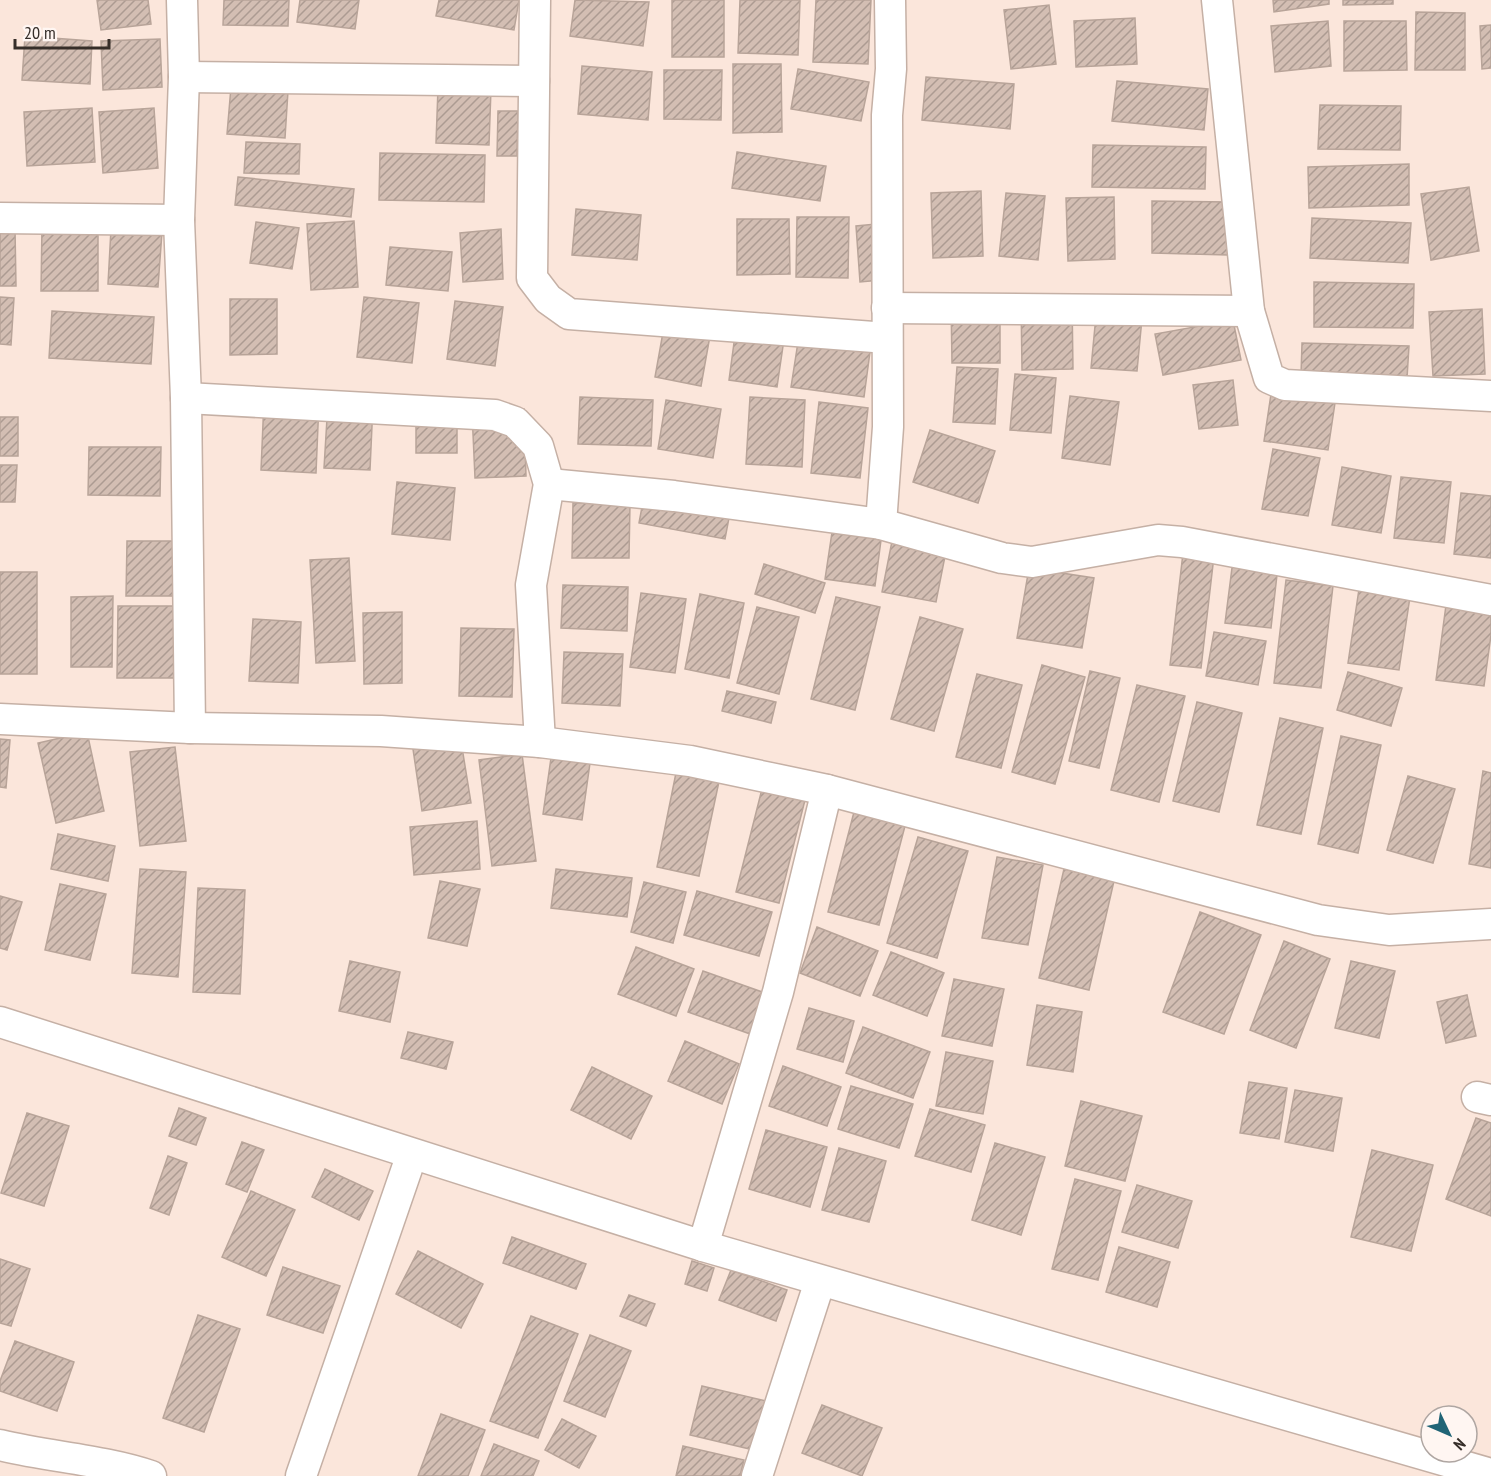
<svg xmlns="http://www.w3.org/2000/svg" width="1491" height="1476" font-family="'PT Sans Narrow',sans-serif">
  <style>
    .building { fill: url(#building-hatch); stroke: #b8a499; stroke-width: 1.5 }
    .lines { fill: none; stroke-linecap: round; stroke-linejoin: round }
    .minor-casing { stroke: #c5b0a5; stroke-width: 33 }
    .minor { stroke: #fff; stroke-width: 30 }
  </style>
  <defs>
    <pattern id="building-hatch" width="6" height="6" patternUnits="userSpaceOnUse" patternTransform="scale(1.5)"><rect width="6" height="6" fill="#d3beb3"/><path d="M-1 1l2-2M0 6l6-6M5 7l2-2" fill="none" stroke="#ac9b92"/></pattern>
  </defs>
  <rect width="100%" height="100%" fill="#fbe6db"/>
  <!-- building -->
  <g class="building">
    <path d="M97,0H148L151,24L101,30Z"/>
    <path d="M224,0H289L288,26L223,25Z"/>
    <path d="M300,0H359L355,29L297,22Z"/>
    <path d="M439,0H519L514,30L436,16Z"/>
    <path d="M575,0L649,2L643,46L570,36Z"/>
    <rect x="672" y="0" width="52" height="57"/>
    <path d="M740,0H800L798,55L738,53Z"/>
    <path d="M816,0H871L868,64L813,62Z"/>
    <path d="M1273,0H1329V4L1274,12Z"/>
    <path d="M1343,0H1393V4L1343,5Z"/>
    <path d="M1049,5L1056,64L1011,69L1004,10Z"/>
    <path d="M1416,12L1465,13V70H1415Z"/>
    <path d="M1135,18L1137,64L1076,67L1074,21Z"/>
    <path d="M1328,21L1331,66L1275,72L1271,26Z"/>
    <path d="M1344,21H1406L1407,70L1344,71Z"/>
    <path d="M1491,25V68L1482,69L1480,26Z"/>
    <path d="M25,36L92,41L90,84L22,80Z"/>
    <path d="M160,39L162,87L103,90L101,41Z"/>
    <path d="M733,64H781L782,132L733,133Z"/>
    <path d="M582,66L652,72L648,120L578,114Z"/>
    <path d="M798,69L869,82L861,121L791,109Z"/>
    <path d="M664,70H722L721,120L664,119Z"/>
    <path d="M926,77L1014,84L1010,129L922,120Z"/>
    <path d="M1117,81L1208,89L1204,130L1112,121Z"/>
    <path d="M231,87L288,91L285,138L227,134Z"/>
    <path d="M438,88L491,89L489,145L436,143Z"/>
    <path d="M1320,105L1401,106L1400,150L1318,149Z"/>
    <path d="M92,108L95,162L27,166L24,112Z"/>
    <path d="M154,108L158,168L103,173L99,112Z"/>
    <path d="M498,111H518L517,156H497Z"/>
    <path d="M246,142L300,144L299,174L244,173Z"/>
    <path d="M1093,145L1206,147L1205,189L1092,187Z"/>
    <path d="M737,152L826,166L820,201L732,188Z"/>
    <path d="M380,153L485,155L484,202L379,200Z"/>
    <path d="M1409,164V205L1309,208L1308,167Z"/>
    <path d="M238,177L354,189L351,217L235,205Z"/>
    <path d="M1469,187L1479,251L1431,260L1421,194Z"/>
    <path d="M981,191L983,256L933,258L931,193Z"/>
    <path d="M1006,193L1045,196L1038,260L999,256Z"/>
    <path d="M1114,197L1115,259L1068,261L1066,198Z"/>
    <path d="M1152,201L1229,202L1228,255L1152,253Z"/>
    <path d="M576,209L641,215L637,260L572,255Z"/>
    <path d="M797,217H849L848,278L796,277Z"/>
    <path d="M1312,218L1411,223L1408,263L1310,258Z"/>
    <path d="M737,219H789L790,274L737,275Z"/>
    <path d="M354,221L358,287L311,290L307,224Z"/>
    <path d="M256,222L299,228L292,269L250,263Z"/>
    <path d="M876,224L881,280L860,282L856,226Z"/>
    <path d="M42,225L98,226V291H41Z"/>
    <path d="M0,228H15L16,286H0Z"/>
    <path d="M111,229L162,232L158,287L108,284Z"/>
    <path d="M501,229L503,279L463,282L460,233Z"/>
    <path d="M390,247L452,252L448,291L386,285Z"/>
    <path d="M1314,282L1414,284L1413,328L1314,327Z"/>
    <path d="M0,297L14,298L11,345L0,344Z"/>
    <path d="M364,297L419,303L412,363L357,357Z"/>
    <path d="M1072,298L1073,369L1022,370L1021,299Z"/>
    <path d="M230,299H277V354L230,355Z"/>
    <path d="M1000,299V363H952L951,300Z"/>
    <path d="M455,301L503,307L495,366L447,359Z"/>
    <path d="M1097,305L1143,308L1137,371L1091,368Z"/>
    <path d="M1482,309L1485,374L1433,376L1429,312Z"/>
    <path d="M667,310L713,319L701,386L655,377Z"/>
    <path d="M52,311L154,317L151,364L49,358Z"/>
    <path d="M738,313L787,319L777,387L729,380Z"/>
    <path d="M1233,320L1241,360L1163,375L1155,334Z"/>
    <path d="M798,342L870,352L864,397L791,387Z"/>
    <path d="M1302,343L1409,346L1407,378L1301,375Z"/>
    <path d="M957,367L998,369L995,424L953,422Z"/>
    <path d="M1015,374L1056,378L1051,433L1010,430Z"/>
    <path d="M1233,380L1238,425L1199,429L1193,385Z"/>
    <path d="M1271,394L1335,403L1328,450L1264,441Z"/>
    <path d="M1070,396L1119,402L1110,465L1062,458Z"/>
    <path d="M580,397L653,400L651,446L578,444Z"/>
    <path d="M750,397L805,400L802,467L746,464Z"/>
    <path d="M264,400L319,402L316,473L261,470Z"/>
    <path d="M666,400L721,409L713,458L658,449Z"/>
    <path d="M328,402L373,404L370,470L324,468Z"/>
    <path d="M819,402L868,408L860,478L811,473Z"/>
    <path d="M524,409L526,476L475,478L472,412Z"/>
    <rect x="0" y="417" width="18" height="39"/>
    <rect x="416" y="418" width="41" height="35"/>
    <path d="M930,430L995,451L978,503L913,482Z"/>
    <path d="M89,447H161L160,496L88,495Z"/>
    <path d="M1273,449L1320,458L1308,516L1262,509Z"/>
    <path d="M0,465H17L15,502H0Z"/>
    <path d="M1342,467L1391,476L1381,533L1332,525Z"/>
    <path d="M1401,477L1451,482L1444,543L1394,538Z"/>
    <path d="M647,480L733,497L725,539L639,523Z"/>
    <path d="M397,482L455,488L450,540L392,534Z"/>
    <path d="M1461,493L1491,496V558L1454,554Z"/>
    <path d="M573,503H630L629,558H572Z"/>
    <path d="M834,519L883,525L875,586L825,579Z"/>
    <path d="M893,536L947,546L936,602L882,592Z"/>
    <path d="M127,541H182L181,596H126Z"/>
    <path d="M1183,553L1214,556L1201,668L1170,665Z"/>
    <path d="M349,558L355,661L316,663L310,560Z"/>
    <path d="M1233,560L1278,566L1271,628L1225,623Z"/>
    <path d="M764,564L825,583L815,613L755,594Z"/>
    <path d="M1029,568L1094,578L1082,648L1017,638Z"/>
    <rect x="0" y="572" width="37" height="102"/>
    <path d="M1286,580L1333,586L1321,688L1274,683Z"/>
    <path d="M563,585L628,587L627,631L561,628Z"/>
    <path d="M1359,589L1410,597L1399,670L1348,663Z"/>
    <path d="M641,593L686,599L675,673L630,667Z"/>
    <path d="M700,594L744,603L729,678L685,669Z"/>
    <path d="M113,596L112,667H71V597Z"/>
    <path d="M836,597L880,607L855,710L811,699Z"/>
    <path d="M1446,605L1491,611V635L1484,686L1436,680Z"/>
    <path d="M118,606H175L174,678H117Z"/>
    <path d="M757,607L799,617L779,694L737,683Z"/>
    <path d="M402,612V683L364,684L363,613Z"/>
    <path d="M920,617L963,629L934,731L891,719Z"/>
    <path d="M253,619L301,622L298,683L249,681Z"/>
    <path d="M461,628L514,629L512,697L459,696Z"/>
    <path d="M1214,632L1266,641L1258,685L1206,676Z"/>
    <path d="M564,652L623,654L620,706L562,703Z"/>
    <path d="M1042,665L1085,677L1055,784L1012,772Z"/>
    <path d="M1090,671L1120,678L1099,768L1069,761Z"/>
    <path d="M1348,672L1402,688L1391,726L1337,710Z"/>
    <path d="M977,674L1022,685L1001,768L956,757Z"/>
    <path d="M1137,685L1185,696L1159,802L1111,790Z"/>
    <path d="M727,691L776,702L771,723L722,711Z"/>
    <path d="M1197,702L1242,713L1219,812L1173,801Z"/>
    <path d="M1280,718L1323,728L1301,834L1257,825Z"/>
    <path d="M87,732L104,811L56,823L38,743Z"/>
    <path d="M1341,736L1381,745L1358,853L1318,844Z"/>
    <path d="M0,739L10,740L6,788L0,787Z"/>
    <path d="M461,741L471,803L422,811L413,749Z"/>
    <path d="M175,747L186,841L140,846L130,752Z"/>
    <path d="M552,751L591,756L582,820L543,814Z"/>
    <path d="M522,754L536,861L492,866L479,760Z"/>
    <path d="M678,763L721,772L699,876L657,867Z"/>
    <path d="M1483,771L1491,773V868L1469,864Z"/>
    <path d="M1408,776L1455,789L1433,863L1387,850Z"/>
    <path d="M763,785L806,796L779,903L736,892Z"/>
    <path d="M854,812L905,826L879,925L828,912Z"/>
    <path d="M477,821L480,869L414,875L410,827Z"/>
    <path d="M58,834L115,846L108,881L51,869Z"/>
    <path d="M918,837L968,851L937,958L887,943Z"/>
    <path d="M997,857L1043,865L1028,945L982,938Z"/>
    <path d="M140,869L186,872L178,977L132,973Z"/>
    <path d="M556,869L632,878L627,917L551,908Z"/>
    <path d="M1064,869L1114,881L1089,990L1039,978Z"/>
    <path d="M440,881L480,889L467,946L428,938Z"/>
    <path d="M644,882L686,892L673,943L631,932Z"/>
    <path d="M60,884L106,894L90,960L45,950Z"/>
    <path d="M198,888L245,890L240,994L193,992Z"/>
    <path d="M697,891L772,912L759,956L684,935Z"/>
    <path d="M0,896L22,902L7,950L0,948Z"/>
    <path d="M1200,912L1261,935L1224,1034L1163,1012Z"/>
    <path d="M817,927L878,951L860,996L800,973Z"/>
    <path d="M1284,941L1330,959L1296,1048L1250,1030Z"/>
    <path d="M636,947L694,969L676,1016L618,994Z"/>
    <path d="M891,952L944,973L927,1016L873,995Z"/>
    <path d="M350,961L400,972L390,1022L339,1011Z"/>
    <path d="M1351,961L1395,971L1379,1038L1335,1028Z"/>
    <path d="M703,971L768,994L753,1035L688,1012Z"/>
    <path d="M954,979L1004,989L992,1046L942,1036Z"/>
    <path d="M1467,995L1476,1036L1446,1043L1437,1002Z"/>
    <path d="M1037,1005L1082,1012L1073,1072L1027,1065Z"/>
    <path d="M809,1008L854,1021L843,1062L797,1049Z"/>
    <path d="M863,1027L930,1052L913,1098L846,1073Z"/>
    <path d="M408,1032L453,1042L446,1069L401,1058Z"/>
    <path d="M685,1041L739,1064L722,1104L668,1081Z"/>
    <path d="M946,1052L993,1061L983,1114L936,1106Z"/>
    <path d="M783,1066L841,1087L827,1126L769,1106Z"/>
    <path d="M592,1067L652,1096L631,1139L571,1110Z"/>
    <path d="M1249,1082L1287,1088L1279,1139L1240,1133Z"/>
    <path d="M851,1086L913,1104L899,1148L838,1129Z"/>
    <path d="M1295,1090L1342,1098L1333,1151L1285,1142Z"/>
    <path d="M1081,1101L1142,1116L1125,1181L1065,1166Z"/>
    <path d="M179,1108L206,1118L196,1145L169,1136Z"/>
    <path d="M930,1109L985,1125L971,1172L915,1156Z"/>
    <path d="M27,1113L69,1126L44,1206L1,1193Z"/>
    <path d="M1476,1118L1491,1123V1216L1446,1199Z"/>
    <path d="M766,1130L827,1147L810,1207L749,1189Z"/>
    <path d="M242,1142L264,1150L247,1192L226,1184Z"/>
    <path d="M995,1143L1045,1157L1021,1235L972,1220Z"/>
    <path d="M839,1148L886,1161L869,1222L822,1210Z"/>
    <path d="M1372,1150L1433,1165L1411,1251L1351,1237Z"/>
    <path d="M168,1156L187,1163L169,1215L150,1208Z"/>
    <path d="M325,1169L373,1191L359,1220L312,1197Z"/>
    <path d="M1075,1179L1121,1191L1098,1280L1052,1269Z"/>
    <path d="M1137,1185L1192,1201L1178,1248L1122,1232Z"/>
    <path d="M251,1191L295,1210L266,1276L222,1257Z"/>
    <path d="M512,1237L586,1264L576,1289L503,1263Z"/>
    <path d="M1119,1247L1170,1262L1157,1307L1106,1292Z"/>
    <path d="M418,1251L483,1284L461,1328L396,1294Z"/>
    <path d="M0,1259L30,1269L11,1326L0,1323Z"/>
    <path d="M692,1261L714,1268L707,1291L685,1284Z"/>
    <path d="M283,1267L340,1286L323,1333L267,1315Z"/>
    <path d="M731,1270L787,1290L776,1321L719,1300Z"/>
    <path d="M629,1295L655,1304L646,1326L620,1316Z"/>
    <path d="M198,1315L240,1329L204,1432L163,1418Z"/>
    <path d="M531,1316L578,1334L538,1438L490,1421Z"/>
    <path d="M590,1335L631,1351L605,1417L564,1401Z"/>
    <path d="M15,1341L74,1362L57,1411L0,1391V1381Z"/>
    <path d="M702,1386L766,1401L754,1450L690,1435Z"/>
    <path d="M822,1405L882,1428L862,1476L802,1453Z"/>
    <path d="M441,1414L485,1430L468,1476H418Z"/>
    <path d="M562,1419L596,1436L579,1468L545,1450Z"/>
    <path d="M494,1444L539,1461L533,1476H481Z"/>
    <path d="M683,1446L744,1460L740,1476H676Z"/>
  </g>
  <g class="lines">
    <defs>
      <g id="minor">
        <path d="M182,0L184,77L179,220L186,398L190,728"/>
        <path d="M535,0L532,278L548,299L569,314L887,338"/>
        <path d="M1217,0L1249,311L1269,378L1285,385L1491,396"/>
        <path d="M184,77L534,81"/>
        <path d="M0,218L179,220"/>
        <path d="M887,308L1249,311"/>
        <path d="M186,398L495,415L515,422L538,446L549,484L531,585L540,742"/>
        <path d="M549,484L674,496L881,524L1002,558L1032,562L1158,540L1182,542L1491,600"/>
        <path d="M881,524L888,427L887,115L891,69L890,0"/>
        <path d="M0,719L190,728L381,731L540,742L690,761L827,790L1318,920L1389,930L1491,924"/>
        <path d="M0,1022L703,1246L1491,1474"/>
        <path d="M1477,1097L1491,1100"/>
        <path d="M703,1246L778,992L827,790"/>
        <path d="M0,1445C49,1457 104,1460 151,1476"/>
        <path d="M301,1476L412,1154"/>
        <path d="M757,1476L820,1281"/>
      </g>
    </defs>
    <!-- minor casing -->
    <use href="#minor" class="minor-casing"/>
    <!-- minor -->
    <use href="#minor" class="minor"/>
  </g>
  <!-- north arrow -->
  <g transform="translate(1449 1434) rotate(134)"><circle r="28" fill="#fff6f2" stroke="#afa6a2" stroke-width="1.5"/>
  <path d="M0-4.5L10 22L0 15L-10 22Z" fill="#206476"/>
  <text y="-9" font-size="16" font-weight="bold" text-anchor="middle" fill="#362e29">N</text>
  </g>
  <!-- scale -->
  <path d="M15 39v9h94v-9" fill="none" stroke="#362e29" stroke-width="3"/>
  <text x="24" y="39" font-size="18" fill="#362e29" stroke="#fff6f2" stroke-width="4.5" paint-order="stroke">20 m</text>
</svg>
